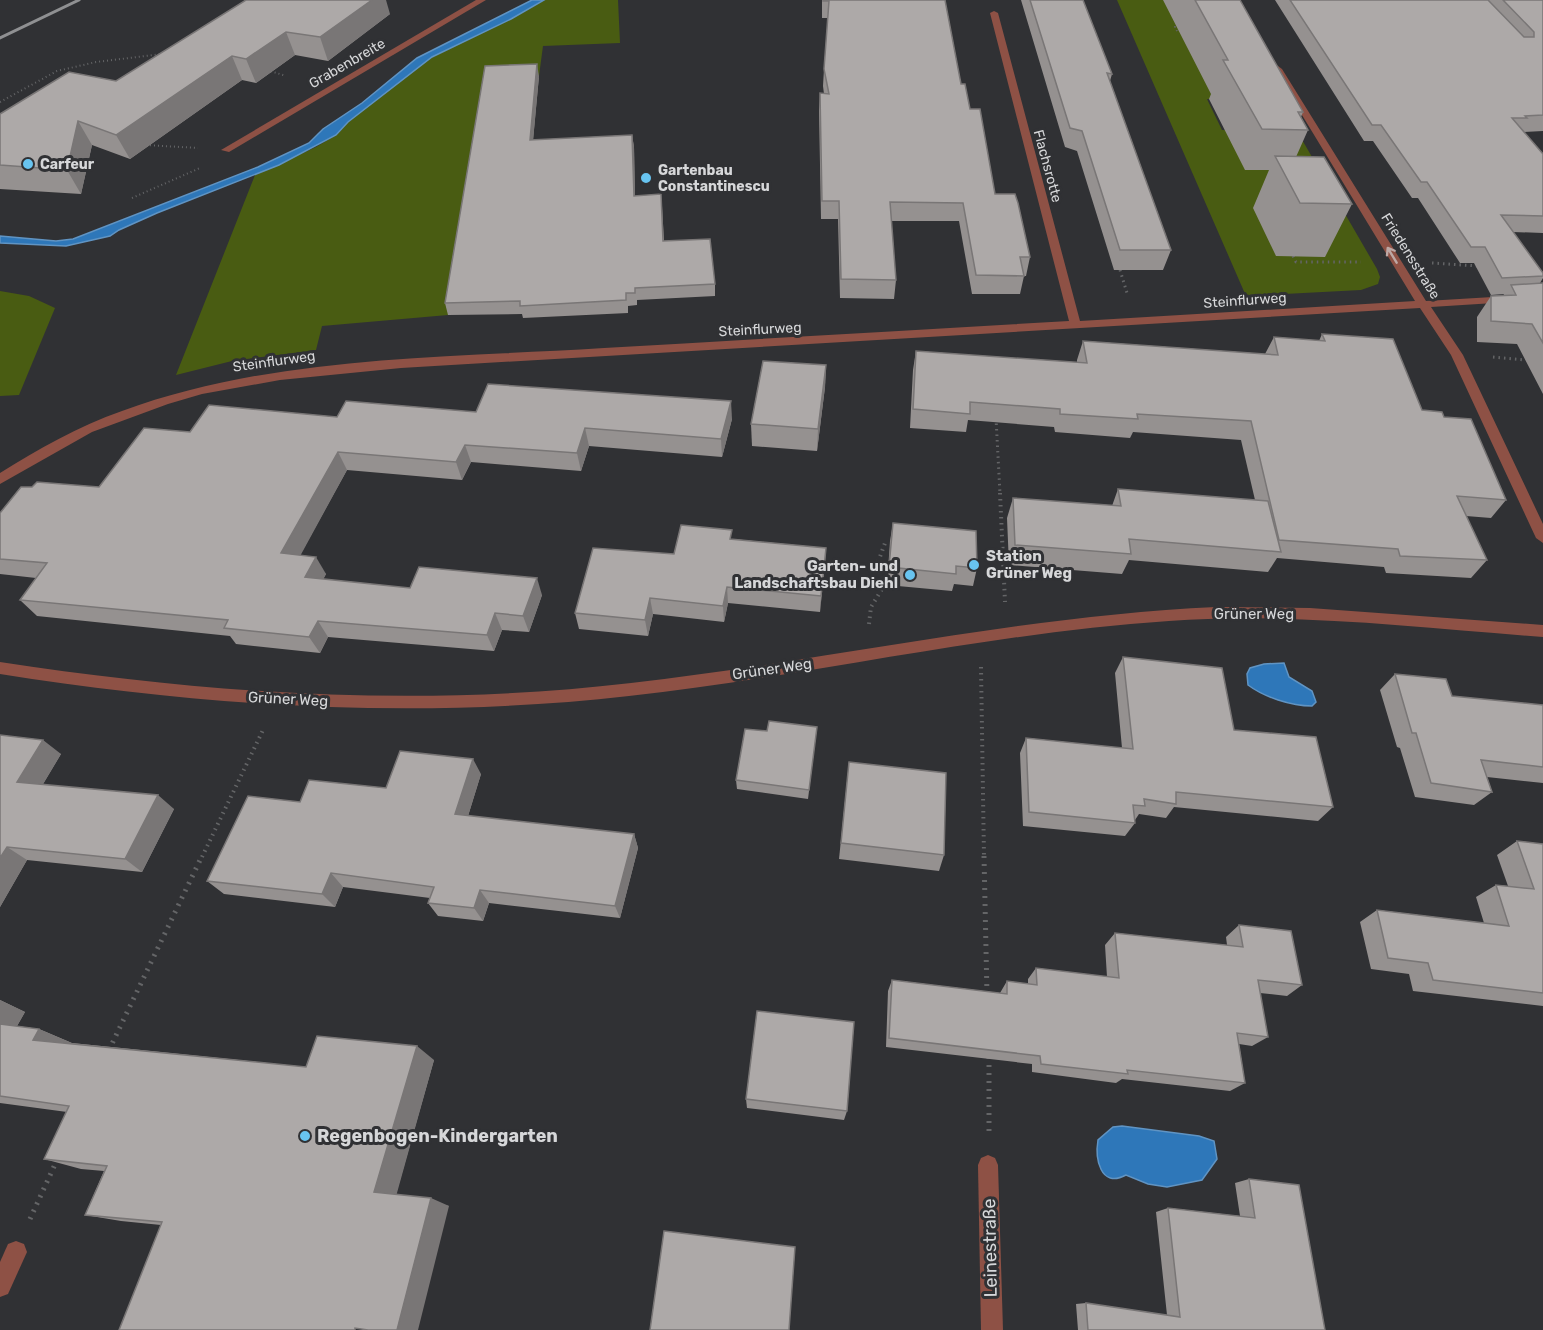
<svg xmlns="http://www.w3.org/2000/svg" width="1543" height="1330" font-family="Rubik,sans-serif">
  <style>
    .green { fill: #495c12 }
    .water { fill: #2e77b9; stroke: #6094c3; stroke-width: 1.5 }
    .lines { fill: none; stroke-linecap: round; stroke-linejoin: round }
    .path-far3 { stroke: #646567; stroke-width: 2; stroke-dasharray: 1 3; stroke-linecap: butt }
    .path-far2 { stroke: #646567; stroke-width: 3; stroke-dasharray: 1.5 4; stroke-linecap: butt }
    .path-far1 { stroke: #646567; stroke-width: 4; stroke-dasharray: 1.5 4.5; stroke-linecap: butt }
    .path { stroke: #646567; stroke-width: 5; stroke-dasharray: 2 6; stroke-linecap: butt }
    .minor { fill: #8e5145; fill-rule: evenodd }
    .rail { stroke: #8f9092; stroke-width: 3 }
    .wall { fill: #959190 }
    .shaded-wall { fill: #797676 }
    .building { fill: #ada9a8; stroke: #797676; stroke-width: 1.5 }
    .oneway { stroke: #bda8a5 }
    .poi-dot { fill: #68c4f0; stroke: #303134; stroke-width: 2 }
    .labels { text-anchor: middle; stroke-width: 6; stroke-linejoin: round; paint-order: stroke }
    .far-street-label { font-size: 14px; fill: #d6d7d9; stroke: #303134 }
    .far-poi-label { font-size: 14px; font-weight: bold; fill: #d6d7d9; stroke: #303134; text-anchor: start }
    .poi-label { font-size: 15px; font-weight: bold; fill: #d6d7d9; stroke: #303134; text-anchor: start }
    .street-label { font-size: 15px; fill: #d6d7d9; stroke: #303134 }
    .near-poi-label { font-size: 18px; font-weight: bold; fill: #d6d7d9; stroke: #303134; text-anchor: start }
    .near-street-label { font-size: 18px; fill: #d6d7d9; stroke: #303134 }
  </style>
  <rect width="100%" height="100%" fill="#303134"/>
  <!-- green -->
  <g class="green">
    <path d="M544,0H618L620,43L543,46L539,76L487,78L448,315L322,326L316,350L232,361L176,375L255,175L316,147L336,135L348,122L432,57L511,19Z"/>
    <path d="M1117,0H1219L1251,100L1207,99L1222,130L1268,131L1290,119L1377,269L1380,277L1378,284L1361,290L1246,296Z"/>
    <path d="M0,291L29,296L55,308L19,395L0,396Z"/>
  </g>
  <!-- water -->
  <g class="water">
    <path d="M532,0H544L511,19L432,57L348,122L336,135L279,165L157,213L119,230L110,236L66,246L0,243V236L56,241L73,239L258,167L309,143L323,129L362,103L417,58Z"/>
    <path d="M1284,663L1289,677L1312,691L1316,702L1312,706C1291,706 1264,697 1248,685L1247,674L1250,668L1264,664Z"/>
    <path d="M1122,1126L1199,1136L1214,1141L1217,1159L1202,1180L1167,1187L1148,1184L1126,1175C1100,1189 1095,1158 1098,1140L1113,1127Z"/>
  </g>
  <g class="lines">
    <!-- path-far3 -->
    <g class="path-far3">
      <path d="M1177,31L1175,27H1180"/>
      <path d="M267,70L286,76"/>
      <path d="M0,102L57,71L96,62L162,54"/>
      <path d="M146,145L198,148"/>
      <path d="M132,198L200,168"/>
    </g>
    <!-- path-far2 -->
    <g class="path-far2">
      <path d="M1293,256L1296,262H1361"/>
      <path d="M1432,263L1478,266"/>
      <path d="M1120,270L1127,293"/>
      <path d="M1493,357L1525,360"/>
      <path d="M996,418L1000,494"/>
    </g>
    <!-- path-far1 -->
    <g class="path-far1">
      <path d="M1000,493L1005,602"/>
      <path d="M869,624L871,607L882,589L877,565L885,543"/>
      <path d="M981,667L984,857"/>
      <path d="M202,857L263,730"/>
    </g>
    <!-- path -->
    <g class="path">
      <path d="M984,856L987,995"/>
      <path d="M109,1050L202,856"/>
      <path d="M989,1057V1133"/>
      <path d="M30,1219L57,1160"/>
    </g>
    <!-- minor -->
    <g class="minor">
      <path d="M476,0H486L229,152L221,150Z"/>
      <path d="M994,11L998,13L1080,321L1415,301L1274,69L1278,66L1282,69L1426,301L1543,294V300L1431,307L1463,355L1543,524V543L1536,538L1451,355L1420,308L401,368L280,380L202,394L168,404L92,432L0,484V473C39,449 78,426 122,411C274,355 444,358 604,348C759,339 914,330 1069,321L990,13Z"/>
      <path d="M1216,607L1310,608L1543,625V637C1419,628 1294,612 1169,621C988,633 810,676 629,696C418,720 209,707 0,674V662C209,694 420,708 631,683C826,661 1019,616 1216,607Z"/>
      <path d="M988,1155L995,1158L998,1165L1003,1330H981L978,1165L981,1158Z"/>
      <path d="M16,1241L24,1244L27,1252L8,1294L0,1297V1262L8,1244Z"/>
    </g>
    <!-- rail -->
    <path class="rail" d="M0,38L79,0"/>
  </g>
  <!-- wall -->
  <g class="wall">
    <path d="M246,0L390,14L328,61L295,55L256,83L242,80L130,159L92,145L81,194L0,189V114L116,81Z"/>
    <path d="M822,0H945L961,84L970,109L995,194L1030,257L1026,276H1024L1020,294H972L959,221H891L896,280L894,299L840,298L838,219H821L819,111L820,93L824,94L823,86L824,69L828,18H822Z"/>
    <path d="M1021,0H1083L1112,74L1110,81L1171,250L1163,270H1114L1077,151L1065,147Z"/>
    <path d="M1163,0H1240L1303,112L1301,117L1308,130L1296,157L1352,204L1325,257L1276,256L1253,208L1269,170H1245L1209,99L1211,94Z"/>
    <path d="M1275,0H1543V131L1524,132L1543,154V233L1513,232L1543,273V278L1540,283H1543V394L1517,344L1477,342V317L1491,296H1503L1504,294L1491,295L1474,263H1460L1418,198H1412L1373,141H1364Z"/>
    <path d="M539,76L533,140L632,135L634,147L635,196L662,206L664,241L715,284V296L637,300V305L628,306V313L523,318L522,314L448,315L445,303Z"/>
    <path d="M1322,334L1422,410L1444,417L1506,500L1491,518L1466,516L1487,560L1471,578L1386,573L1384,567L1277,558L1268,572L1129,560L1122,574L1009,565L1007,518L1013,498L1112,506L1118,489L1255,500L1241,440L1133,432L1130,438L1055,432L1054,427L968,420L966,432L910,428L913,370L916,351L1077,363V360L1083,341L1265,354L1274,337L1319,341Z"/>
    <path d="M826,365L825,387L817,451L752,446L751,424Z"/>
    <path d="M476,412L732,419L722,457L589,446L581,471L471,462L462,480L347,470L300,555L326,574L323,579L410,588L542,595L529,632L502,630L494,651L328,637L320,653L236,644L230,636L37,616L20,600L36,578L0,574V513L32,487H99L190,432L337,417Z"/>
    <path d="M893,523L977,568L973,586L954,584L952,591L887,585L890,541Z"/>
    <path d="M733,539L826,548L820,612L728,603L724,622L653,614L648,636L579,629L575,613Z"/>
    <path d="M1123,657L1234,730L1333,807L1318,821L1174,807L1166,818L1139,814L1135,820V823L1125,836L1023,826L1020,753L1026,738L1122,748L1115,673Z"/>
    <path d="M1395,674L1452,696L1543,705V783L1487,777L1492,792L1474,805L1415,797L1400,748L1397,747L1380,690Z"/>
    <path d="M817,727L808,799L737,789L736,780L767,731Z"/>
    <path d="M0,735L61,754L43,784L174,809L142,872L27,860L0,907Z"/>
    <path d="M849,762L944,855L939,871L839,859Z"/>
    <path d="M481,774L468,816L634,834L638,848L620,918L489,903L483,921L438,916L428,903L430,898L343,887L335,907L224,894L207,881L300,802L386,788Z"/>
    <path d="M1517,841L1543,844V1006L1413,991L1409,974L1371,969L1360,922L1377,910L1484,923L1476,897L1496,885L1508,886L1497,855Z"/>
    <path d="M1239,925L1302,985L1287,996L1260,993L1268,1037L1252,1046L1239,1044L1245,1083L1230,1091L1122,1079L1116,1083L1032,1072V1064L886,1047L888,991L892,980L1000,993L1007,981L1028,984V979L1036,968L1107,977L1105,945L1115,933L1227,945L1226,937Z"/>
    <path d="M0,1000L25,1012L17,1026L39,1029L72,1043L306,1067L434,1060L396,1194L449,1206L161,1225L121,1221L85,1215L104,1171L81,1169L44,1159L67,1112L0,1103Z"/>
    <path d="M746,1099L847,1111L844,1120L747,1108Z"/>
    <path d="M1249,1179L1325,1330H1078L1076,1304L1086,1303L1167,1315L1156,1212L1168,1208L1240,1216L1235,1183Z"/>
  </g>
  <!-- shaded-wall -->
  <g class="shaded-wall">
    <path d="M372,0H386L390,14L328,61L320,37Z"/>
    <path d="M286,32L295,55L256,83L246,59Z"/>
    <path d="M232,56L242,80L130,159L116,135Z"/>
    <path d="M537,64L539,76L532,152L530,140Z"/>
    <path d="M78,121L92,145L81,194L67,170Z"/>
    <path d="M632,135L634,147L635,208L634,196Z"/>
    <path d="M826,365L825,387L817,451L818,429Z"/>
    <path d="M731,401L732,419L722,457L721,439Z"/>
    <path d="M585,428L589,446L581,471L577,453Z"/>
    <path d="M465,445L471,462L462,480L456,462Z"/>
    <path d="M338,452L347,470L292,571L281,553Z"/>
    <path d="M826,548L825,564L820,612L821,596Z"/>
    <path d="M316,557L326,574L316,594L305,577Z"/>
    <path d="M537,578L542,595L529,632L523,616Z"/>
    <path d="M727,587L728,603L724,622L723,606Z"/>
    <path d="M650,598L653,614L648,636L645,620Z"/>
    <path d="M495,613L502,630L494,651L487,635Z"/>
    <path d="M318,621L328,637L320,653L309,637Z"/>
    <path d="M43,740L61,754L36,796L17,782Z"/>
    <path d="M473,759L481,774L464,829L455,814Z"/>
    <path d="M158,795L174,809L142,872L125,859Z"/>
    <path d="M634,834L638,848L620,918L615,906Z"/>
    <path d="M7,847L27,860L0,907V858Z"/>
    <path d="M331,873L343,887L335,907L322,894Z"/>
    <path d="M480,890L489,903L483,921L474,908Z"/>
    <path d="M0,1000L25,1012L12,1035L0,1031Z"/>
    <path d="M39,1029L74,1044L33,1040Z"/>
    <path d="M417,1046L434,1060L395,1200L374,1192Z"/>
    <path d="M431,1198L449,1206L418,1330H397Z"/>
  </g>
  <!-- building -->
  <g class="building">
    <path d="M246,0H372L320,37L286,32L246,59L232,56L116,135L78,121L67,170L0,165V114L69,72L116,81Z"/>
    <path d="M823,0H945L961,84H965L970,109H980L995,194H1015L1018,203L1030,257H1020L1024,276L976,275L963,203L890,202L896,280L841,279L839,201H822L820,93L829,94L824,69L829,1H823Z"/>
    <path d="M1030,0H1083L1112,74L1107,73L1171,250H1120L1082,131L1070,128Z"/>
    <path d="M1195,0H1240L1303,112H1298L1308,130L1262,129L1223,60H1228Z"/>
    <path d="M1290,0H1488L1524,37H1534V32L1503,0H1543V115L1525,116L1527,118H1512L1543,154V216L1501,215L1543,273V276L1502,278L1485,247H1471L1427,182H1421L1381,125H1372Z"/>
    <path d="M537,64L530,140L632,135L634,196L661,194L663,241L710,239L715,284L635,288V293H626V300L520,306V301L445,303L485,66Z"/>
    <path d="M1275,156L1324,157L1352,204L1300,203Z"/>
    <path d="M1543,283V343L1532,324L1491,321V296L1516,295L1511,285Z"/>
    <path d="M1322,334L1393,339L1422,410L1442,412L1444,417L1471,419L1506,500L1457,496L1487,560L1400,556L1398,549L1279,540L1251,421L1137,414L1138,419L1060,414V409L970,402V414L913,409L916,351L1087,363L1083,341L1278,355L1274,337L1325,341Z"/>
    <path d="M763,361L826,365L818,429L751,424Z"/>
    <path d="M488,384L731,401L721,439L585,428L577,453L465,445L456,462L338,452L281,553L316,557L305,577L410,588L419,567L537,578L523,616L495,613L487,635L318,621L309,637L224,628L228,620L20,600L47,563L0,559V513L21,487H32L37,482L99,487L144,428L190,432L209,405L337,417L346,401L476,412Z"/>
    <path d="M1118,489L1268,501L1281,552L1129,539L1131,554L1015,545L1013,498L1121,506Z"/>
    <path d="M893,523L976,531L977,568L956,566V574L889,567Z"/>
    <path d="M681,525L732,530L730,539L826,548L821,596L727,587L723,606L650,598L645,620L575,613L593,548L674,554Z"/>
    <path d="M1123,657L1222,668L1234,730L1316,737L1333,807L1176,792V804L1144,799L1145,806L1133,805L1135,823L1029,812L1026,738L1133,749Z"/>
    <path d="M1395,674L1446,679L1452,696L1543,705V767L1481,760L1492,792L1431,783L1416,733H1412Z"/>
    <path d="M769,721L817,727L809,790L736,780L745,729L767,731Z"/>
    <path d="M0,735L43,740L17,782L158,795L125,859L7,847L0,858Z"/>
    <path d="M400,751L473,759L455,814L634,834L615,906L480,890L474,908L428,903L434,887L331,873L322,894L207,881L248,796L300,802L309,780L386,788Z"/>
    <path d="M849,762L946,773L944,855L841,843Z"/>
    <path d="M1517,841L1543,844V993L1433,980L1428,963L1388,958L1377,910L1509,926L1496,885L1534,889Z"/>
    <path d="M1239,925L1291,931L1302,985L1258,980L1268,1037L1237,1033L1245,1083L1127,1070L1128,1074L1041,1064L1040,1056L889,1038L892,980L1007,994V981L1037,985L1036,968L1119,978L1115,933L1243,947Z"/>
    <path d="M757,1011L854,1022L847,1111L746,1099Z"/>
    <path d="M0,1024L39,1029L33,1040L306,1067L317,1036L417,1046L374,1192L431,1198L397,1330H368L355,1328V1330H119L162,1222L85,1215L107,1166L44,1159L69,1106L0,1096Z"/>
    <path d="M1249,1179L1299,1185L1325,1330H1088L1086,1303L1180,1317L1168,1208L1255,1218Z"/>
    <path d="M664,1231L795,1247L789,1330H650Z"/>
  </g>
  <!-- one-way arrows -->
  <defs><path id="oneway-shaft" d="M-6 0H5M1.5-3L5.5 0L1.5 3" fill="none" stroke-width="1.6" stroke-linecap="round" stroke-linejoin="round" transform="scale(1.5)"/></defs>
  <use class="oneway" href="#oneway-shaft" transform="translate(1392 255) rotate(-121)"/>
  <!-- markers -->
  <g class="poi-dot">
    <circle cx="28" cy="164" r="6"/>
    <circle cx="646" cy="178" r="6"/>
    <circle cx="974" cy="565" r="6"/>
    <circle cx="910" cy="575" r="6"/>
    <circle cx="305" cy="1136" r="6"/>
  </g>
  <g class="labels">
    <!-- far-street labels -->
    <g class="far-street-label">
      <text transform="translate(347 63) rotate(-30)" y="5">Grabenbreite</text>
      <text transform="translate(1048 166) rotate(75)" y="5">Flachsrotte</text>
      <text transform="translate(1411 256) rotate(58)" y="5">Friedensstraße</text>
      <text transform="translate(1245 300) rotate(-4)" y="5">Steinflurweg</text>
      <text transform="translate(760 329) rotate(-3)" y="5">Steinflurweg</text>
      <text transform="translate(274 361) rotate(-8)" y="5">Steinflurweg</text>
    </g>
    <!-- far-poi labels -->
    <g class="far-poi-label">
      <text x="40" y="169">Carfeur</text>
      <text x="658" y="175">Gartenbau<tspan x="658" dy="16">Constantinescu</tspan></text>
    </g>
    <!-- poi labels -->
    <g class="poi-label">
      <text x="986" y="561">Station<tspan x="986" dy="17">Grüner Weg</tspan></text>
      <text x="898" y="571" text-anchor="end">Garten- und<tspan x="898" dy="17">Landschaftsbau Diehl</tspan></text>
    </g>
    <!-- street labels -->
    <g class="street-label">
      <text x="1254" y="619">Grüner Weg</text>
      <text transform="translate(772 669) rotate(-8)" y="5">Grüner Weg</text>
      <text transform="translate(288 699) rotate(3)" y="5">Grüner Weg</text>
    </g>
    <!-- near-poi labels -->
    <g class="near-poi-label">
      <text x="317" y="1142">Regenbogen-Kindergarten</text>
    </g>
    <!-- near-street labels -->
    <g class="near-street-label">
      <text transform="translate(990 1248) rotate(-91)" y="6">Leinestraße</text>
    </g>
  </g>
</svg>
